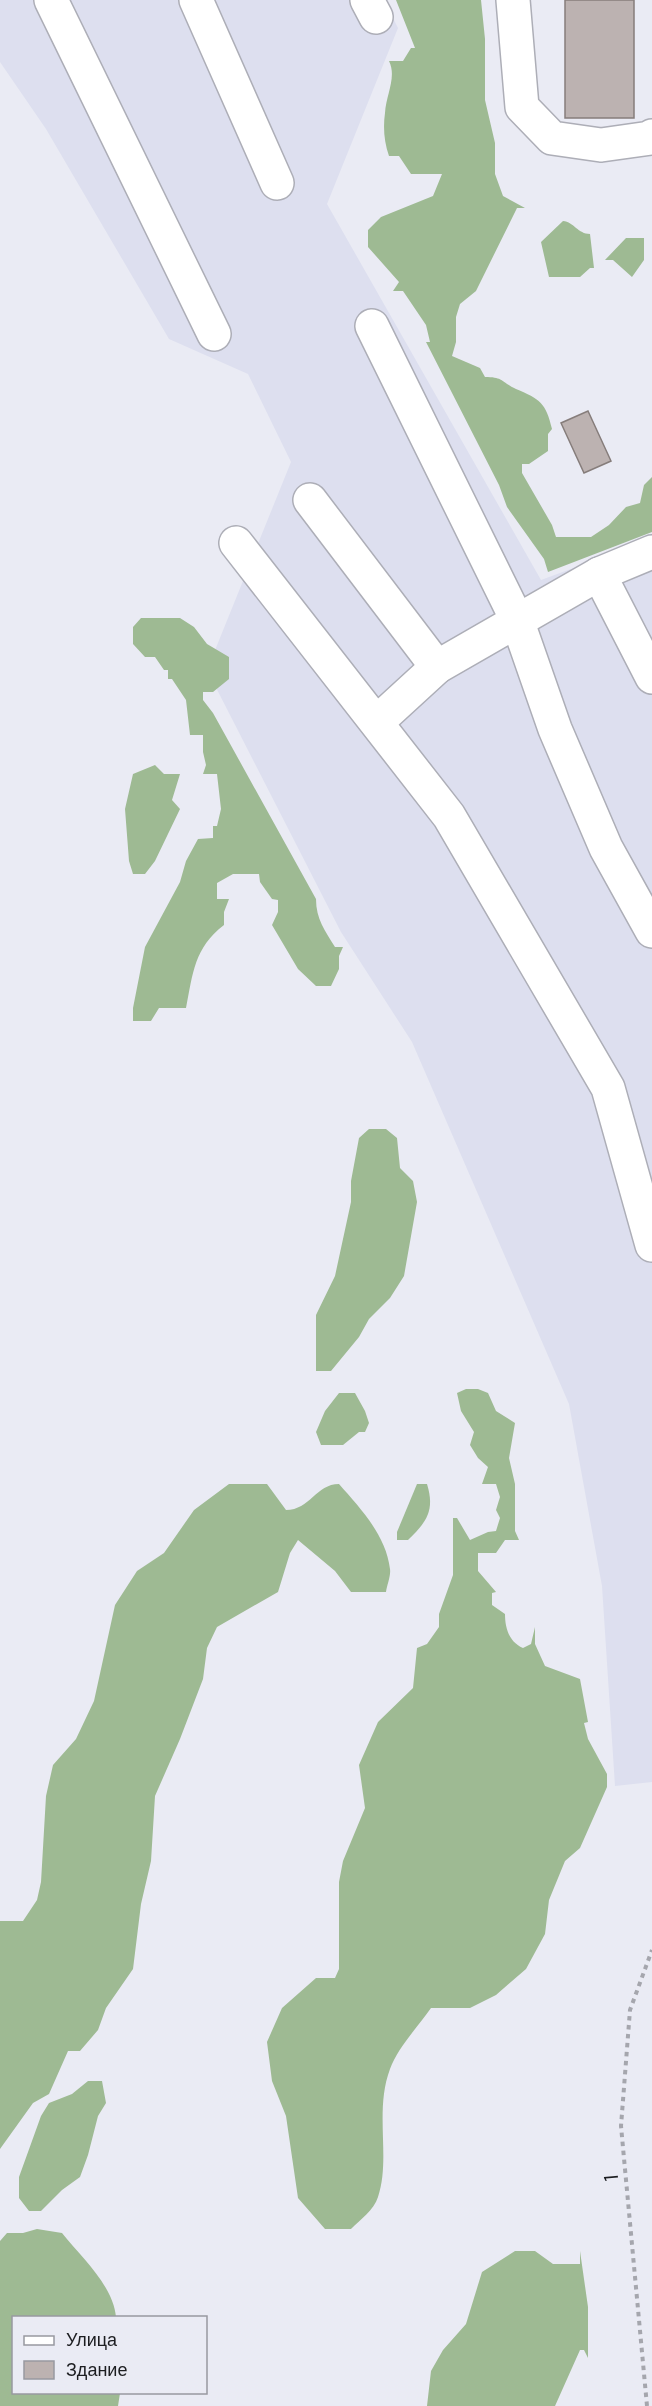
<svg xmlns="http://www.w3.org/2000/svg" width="652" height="2406" font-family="'DM Sans',sans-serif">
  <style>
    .built { fill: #dddfef }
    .forest { fill: #9eba93 }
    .building { fill: #bcb2b1; stroke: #867d7b; stroke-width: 1.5 }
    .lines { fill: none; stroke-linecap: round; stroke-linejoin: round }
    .minor-casing { stroke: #adaeb7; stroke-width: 36 }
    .path { stroke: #a5a6ad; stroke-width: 4; stroke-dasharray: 4.5 4.5; stroke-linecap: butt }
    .minor { stroke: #fff; stroke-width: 33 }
    .labels { text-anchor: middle; stroke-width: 6; stroke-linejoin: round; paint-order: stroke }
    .street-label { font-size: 20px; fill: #1d1e21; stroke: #eaebf4 }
  </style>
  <rect width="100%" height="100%" fill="#eaebf4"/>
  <!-- built -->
  <path class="built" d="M0,0H384L398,28L327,204L541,580L652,539V1782L615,1786L602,1586L569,1404L412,1042L341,932L207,670L291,462L248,374L169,339L46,129L0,62Z"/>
  <!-- forest -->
  <g class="forest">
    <path d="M396,0H481L485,39V100L495,143V174L503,196L525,208H517L476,291L460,304L456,317V342L452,356L480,368L485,377C504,377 501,382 516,389C540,399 546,403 552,429L548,434V451L529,464H522V473L552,525L556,537H591L609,525L626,507L640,503L644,485L652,477V532L548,572L544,559L507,507L499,485L426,342H430L426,325L403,291H393L399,282L368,247V230L381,217L433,196L442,174H411L399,156H389C384,142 383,127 385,113C386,95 397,77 389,61H403L411,48H415Z"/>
    <path d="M563,221C574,222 578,234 590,234L594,268H590L580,277H549L541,242Z"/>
    <path d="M626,238H644V260L632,277L613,260H605Z"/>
    <path d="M141,618H180L194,627L207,644L229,657V679L213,692H203V700L213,713L316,899C316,919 325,931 335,947H343L339,956V969L331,986H316L298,969L272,925L278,912V900L272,899L260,882L259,874H233L217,883V899H229L224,912V925C194,948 193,973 186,1008H159L151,1021H133V1008L145,947L180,882L186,861L198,839L213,838V826H217L221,809L217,774H203L206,765L203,752V735H190L186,700L172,679H168V670H164L155,657H145L133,644V627Z"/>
    <path d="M155,765L164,774H180L172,800L180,809L155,861L145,874H133L129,861L125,809L133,774Z"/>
    <path d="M369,1129H386L397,1138L400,1168L413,1181L417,1202L404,1276L390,1298L369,1319L359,1337L331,1371H316V1315L335,1276L351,1202V1181L359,1138Z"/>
    <path d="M466,1389H478L488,1393L496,1411L515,1423L509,1458L515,1484V1531L519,1540H505L496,1553H478V1571L496,1592L492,1593V1605L505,1614C505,1628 509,1642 523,1648L531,1644L535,1627V1644L545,1666L580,1679L588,1722L584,1723L588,1739L607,1774V1787L580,1848L565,1861L549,1900L545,1934L526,1969L496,1995L470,2008H431C418,2027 398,2047 390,2069C374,2112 391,2158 378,2197C374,2210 360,2220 351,2229H325L298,2198L286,2116L272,2081L267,2042L282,2008L316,1978H335L339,1969V1882L343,1861L365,1808L359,1765L378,1722L413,1688L417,1648L427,1644L439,1627V1614L453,1575V1518H457L470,1540L488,1532L496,1531L500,1518L496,1510L500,1497L496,1484H482L488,1467L478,1458L470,1445L474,1432L461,1411L457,1393Z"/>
    <path d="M339,1393H355L365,1411L369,1423L365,1432H359L343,1445H321L316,1432L325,1411Z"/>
    <path d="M229,1484H267L286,1510C310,1510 316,1484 339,1484C360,1508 386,1535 390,1569C391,1576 387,1585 386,1592H351L335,1571L298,1540L290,1553L278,1592L217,1627L207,1648L203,1679L180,1739L155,1796L151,1861L141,1904L133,1969L106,2008L98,2030L80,2051H68L49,2094L33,2103L0,2149V1921H23L37,1900L41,1882L46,1796L53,1765L76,1739L94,1701L115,1605L137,1571L164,1553L194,1510Z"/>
    <path d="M417,1484H427C435,1510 427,1522 408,1540H397V1532Z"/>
    <path d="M88,2081H102L106,2103L98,2116L88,2155L80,2177L62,2190L41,2211H29L19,2198V2177L41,2116L49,2103L72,2094Z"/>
    <path d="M37,2229L62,2233C81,2257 113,2285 116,2317L14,2318V2392L120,2393L118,2406H0V2241L7,2233H23Z"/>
    <path d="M515,2251H535L553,2264H580V2251L588,2307V2358L584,2350H580L555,2406H427L431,2371L443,2350L466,2324L482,2272Z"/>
  </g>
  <!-- building -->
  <g class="building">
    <rect x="565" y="0" width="69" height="118"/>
    <path d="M588,411L611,461L584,473L561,423Z"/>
  </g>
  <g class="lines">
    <defs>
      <g id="minor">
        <path d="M51,0L214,334"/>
        <path d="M196,0L277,183"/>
        <path d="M367,0L376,17"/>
        <path d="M513,0L522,107L552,138L601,145L650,138L652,136"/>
        <path d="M372,326L517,620L555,729L606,848L652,931"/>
        <path d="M310,500L437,667"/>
        <path d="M236,543L449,816L608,1088L652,1245"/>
        <path d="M599,574L652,677"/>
        <path d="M377,722L437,667L599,574L652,552"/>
      </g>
    </defs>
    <!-- minor casing -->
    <use href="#minor" class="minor-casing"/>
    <!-- path -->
    <path class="path" d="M647,2406L621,2126L630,2010L652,1950"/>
    <!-- minor -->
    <use href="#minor" class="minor"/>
  </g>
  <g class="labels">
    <!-- street labels -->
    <g class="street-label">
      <text transform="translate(611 2178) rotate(-95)" y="7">1</text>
    </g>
  </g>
  <!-- legend -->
  <rect x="12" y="2316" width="195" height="78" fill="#eaebf4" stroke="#9899a0" stroke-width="1.5"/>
  <rect x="24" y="2336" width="30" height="9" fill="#ffffff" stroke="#9899a0" stroke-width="1.5"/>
  <text x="66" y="2346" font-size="18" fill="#1d1e21">Улица</text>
  <rect x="24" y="2361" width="30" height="18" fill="#bcb2b1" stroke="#9899a0" stroke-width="1.5"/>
  <text x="66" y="2376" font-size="18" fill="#1d1e21">Здание</text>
</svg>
